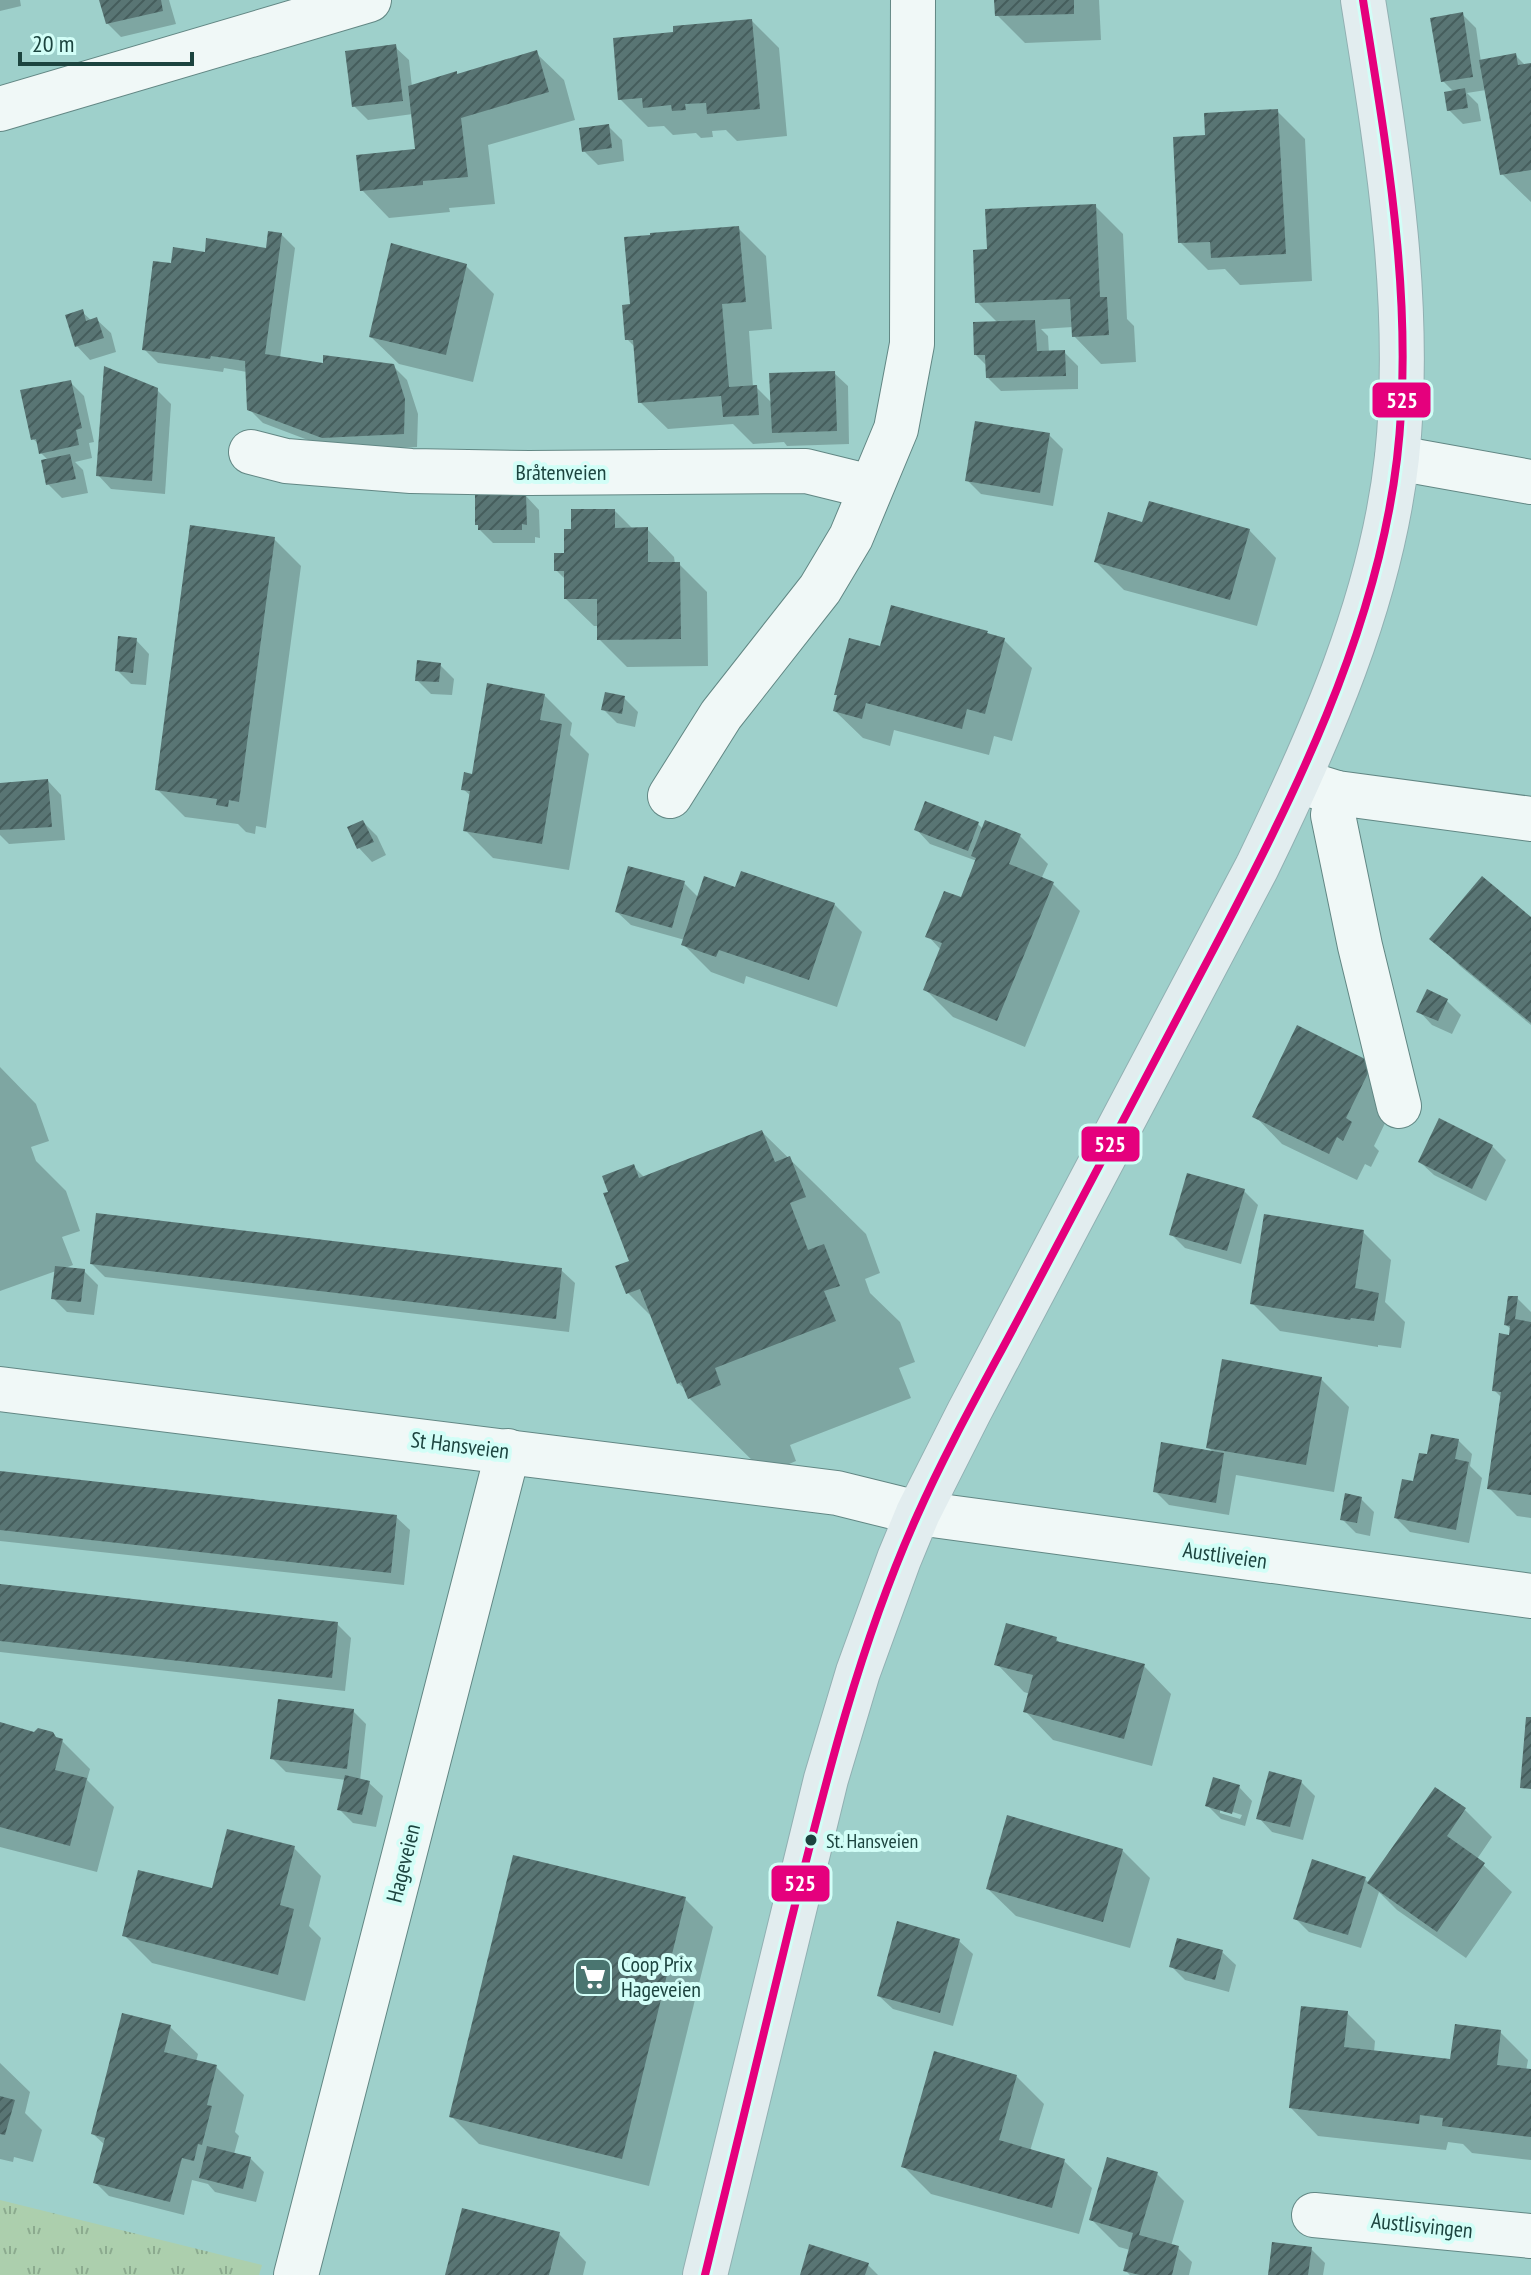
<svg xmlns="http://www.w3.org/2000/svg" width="1531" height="2275" font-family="'PT Sans Narrow',sans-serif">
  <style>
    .park { fill: url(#park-tufts) }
    .shadow { fill: #0003; fill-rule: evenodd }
    .building { fill: url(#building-hatch) }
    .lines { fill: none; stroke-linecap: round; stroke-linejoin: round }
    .minor-casing { stroke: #628784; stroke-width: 46 }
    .major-casing { stroke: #91b0b2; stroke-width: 46 }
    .minor { stroke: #f0f8f7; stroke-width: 44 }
    .major { stroke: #e2edef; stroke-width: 44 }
    .bus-1-casing { stroke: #d2fef7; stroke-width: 14 }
    .bus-1 { stroke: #e5007d; stroke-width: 8 }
    .bus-dot { fill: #1c443f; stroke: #d2fef7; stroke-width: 3 }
    .labels { text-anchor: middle; stroke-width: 8; stroke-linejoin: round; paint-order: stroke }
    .bus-label { font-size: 20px; fill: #1c443f; stroke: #d2fef7; text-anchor: start }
    .street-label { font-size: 22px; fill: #1c443f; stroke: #d2fef7 }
    .poi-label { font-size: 22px; fill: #1c443f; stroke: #d2fef7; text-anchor: start }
    .line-badge { stroke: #d2fef7; stroke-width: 3 }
    .badge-label { font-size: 22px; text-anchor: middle; font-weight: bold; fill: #fff }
  </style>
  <defs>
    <pattern id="park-tufts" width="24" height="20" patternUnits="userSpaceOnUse" patternTransform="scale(2)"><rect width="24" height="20" fill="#accfad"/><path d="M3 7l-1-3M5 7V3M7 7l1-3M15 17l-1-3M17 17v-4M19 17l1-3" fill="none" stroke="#8baa8e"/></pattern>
    <pattern id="building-hatch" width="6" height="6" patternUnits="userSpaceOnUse" patternTransform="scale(2)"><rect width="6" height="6" fill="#597574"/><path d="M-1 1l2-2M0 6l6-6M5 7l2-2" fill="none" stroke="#455d5c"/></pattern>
  </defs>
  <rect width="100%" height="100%" fill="#9ed0cb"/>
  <!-- park -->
  <path class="park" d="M0,2200L262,2265L259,2275H0Z"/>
  <!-- shadow -->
  <g class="shadow">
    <path d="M0,0H20L21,6L0,11Z"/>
    <path d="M106,0H169L176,24L121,37L107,23Z"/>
    <path d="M996,0H1099L1101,40L1025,43L997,15Z"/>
    <path d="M1462,14L1476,28L1481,62L1516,56L1526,66L1531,65V202L1502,174L1486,90L1467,93L1478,104L1481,121L1463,124L1449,110L1454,92L1443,81Z"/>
    <path d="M752,21L779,48L787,136L737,141L726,130L712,131L713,137L701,138L696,133L673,135L664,126L648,127L620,99L675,34Z"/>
    <path d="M395,47L409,60L412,87L456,73L458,75L536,53L564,80L575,120L488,145L495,204L449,208L450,212L389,218L362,190L417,151L413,114L368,120L354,106Z"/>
    <path d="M1277,111L1305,139L1312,281L1240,285L1225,269L1208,270L1180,242Z"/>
    <path d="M608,126L622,140L624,161L598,165L584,151Z"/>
    <path d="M1095,206L1123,234L1127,319L1134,326L1136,362L1101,364L1074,336L1073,327L1041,329L1048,336L1049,353L1064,352L1078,366V389L1001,391L988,378L987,366L976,355L998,323L977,302L989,250Z"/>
    <path d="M738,228L766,256L772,329L749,331L753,387H756L772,403L834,373L848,386L849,444L787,446L784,442L753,444L733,424L668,429L640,402L636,348L627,339L632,306Z"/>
    <path d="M281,234L295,248L280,358L325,365L393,366L407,380L418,414L417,447L337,451L263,423L249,409L247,372L224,368L223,372L158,363L144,349L173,265L207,254L268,250Z"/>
    <path d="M466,266L494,294L473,382L399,364L371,337Z"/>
    <path d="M82,312L92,321L97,320L111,333L116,352L90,360L77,346Z"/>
    <path d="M70,382L84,396L94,442L89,443L92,458L75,462L83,470L88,493L62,498L48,484L49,461L41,453L40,445L33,439Z"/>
    <path d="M157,390L171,404L165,494L111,489L98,475Z"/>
    <path d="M1049,435L1063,449L1053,506L981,494L967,480Z"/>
    <path d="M526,496L539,510L540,538L535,537V543H493L480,530V527Z"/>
    <path d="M615,511L633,529H647L674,557L675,564H679L707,592L708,666L627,667L599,639V626H594L566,599V580L556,570L566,555L573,531Z"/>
    <path d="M1144,524L1249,530L1276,558L1257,626L1124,590L1096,562Z"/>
    <path d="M274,539L301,566L266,828L256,826L255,834L246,832L238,824L185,817L157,789Z"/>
    <path d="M136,640L149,654L146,685L131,684L117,670Z"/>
    <path d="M1004,640L1032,668L1012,741L994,736L989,755L894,730L890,746L863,738L835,711Z"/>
    <path d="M440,665L454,679L452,695L431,694L417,680Z"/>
    <path d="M544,695L572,723L570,735L589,754L569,870L493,858L465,830L471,796L463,789Z"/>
    <path d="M624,698L638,712L635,727L617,723L603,709Z"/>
    <path d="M48,781L61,795L65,840L9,844L0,835V785Z"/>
    <path d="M363,822L377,836L386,855L372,862L359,848Z"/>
    <path d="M978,824L984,830L1020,836L1048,864L1042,877L1052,883L1080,911L1025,1047L953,1017L925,989L941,950L928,936L962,900L977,861L930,844L917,830Z"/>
    <path d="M684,883L699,898L737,889L834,904L862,932L837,1007L746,976L744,984L711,972L683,944L685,940L631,925L617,912Z"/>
    <path d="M1531,919V1025L1460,966L1432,938Z"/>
    <path d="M1447,1001L1461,1015L1452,1034L1432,1025L1419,1011Z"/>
    <path d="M1372,1064L1400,1092L1374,1146L1379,1151L1371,1167L1365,1164L1357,1180L1282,1144L1255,1116Z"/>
    <path d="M0,1067L36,1104L49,1141L31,1147L36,1161L66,1191L80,1231L62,1237L73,1265L63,1269L84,1271L98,1285L94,1315L67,1312L53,1298L56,1271L0,1291Z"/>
    <path d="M762,1132L866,1234L880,1273L865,1279L870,1293L900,1322L915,1362L899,1368L911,1398L790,1445L796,1461L766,1474L689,1398L687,1391L678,1383L654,1319L628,1293L631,1262L610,1193L633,1166L645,1178Z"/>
    <path d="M1492,1146L1506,1160L1486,1201L1434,1175L1420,1162Z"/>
    <path d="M1244,1191L1258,1205L1241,1264L1185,1248L1171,1234Z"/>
    <path d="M1363,1232L1391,1260L1385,1302L1405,1322L1401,1348L1378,1345V1347L1280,1331L1252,1303Z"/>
    <path d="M92,1264L561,1270L575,1283L569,1332L105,1277Z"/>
    <path d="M1517,1298L1531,1312V1518L1517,1516L1489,1488L1502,1398L1494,1390L1511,1337L1512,1330L1506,1325Z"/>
    <path d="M1321,1379L1349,1407L1334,1492L1236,1475L1229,1515L1169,1505L1155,1491L1214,1453L1209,1448Z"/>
    <path d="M1458,1440L1472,1454L1470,1466L1482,1478L1469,1543L1410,1532L1396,1518L1429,1456Z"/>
    <path d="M0,1473L396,1517L410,1530L404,1585L0,1541Z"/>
    <path d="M1361,1499L1374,1512L1370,1536L1356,1533L1342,1519Z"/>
    <path d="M0,1586L337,1624L351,1638L345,1691L0,1652Z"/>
    <path d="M1056,1639L1061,1644L1144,1666L1171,1694L1152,1766L1053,1740L1026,1712L1030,1694L1024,1692L997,1664Z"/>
    <path d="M353,1711L366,1724L360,1781L369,1783L383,1796L376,1827L353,1823L339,1809L346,1780L286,1772L272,1758Z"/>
    <path d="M0,1725L62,1741L90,1769L87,1780L114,1807L97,1872L0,1847Z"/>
    <path d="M1301,1782L1315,1796L1303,1840L1272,1832L1259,1818Z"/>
    <path d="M1239,1787L1252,1801L1245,1826L1221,1819L1207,1805ZM1220,1808L1242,1815L1240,1819L1220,1813Z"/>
    <path d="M1465,1810L1492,1837L1477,1859L1512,1892L1466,1958L1397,1910L1379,1892L1361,1948L1309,1932L1295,1918L1365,1879L1369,1883Z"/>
    <path d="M294,1848L321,1876L309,1926L321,1938L305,2001L152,1963L124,1935Z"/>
    <path d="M1122,1850L1150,1878L1130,1948L1016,1916L988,1889Z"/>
    <path d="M685,1899L713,1927L649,2186L479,2144L451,2116Z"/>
    <path d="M959,1941L973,1954L953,2026L893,2009L879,1996Z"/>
    <path d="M1222,1952L1236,1965L1229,1992L1185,1980L1172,1967Z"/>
    <path d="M1347,2013L1375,2041L1374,2052L1452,2062L1500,2032L1528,2060L1526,2071H1531V2160L1472,2153L1463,2144L1448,2142L1446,2150L1318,2136L1291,2108Z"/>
    <path d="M170,2027L198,2054L196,2062L216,2067L244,2095L235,2132L239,2136L234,2154L250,2158L264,2172L256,2202L215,2192L208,2184L192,2180L184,2215L109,2196L95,2182L105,2145L93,2134Z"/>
    <path d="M0,2063L30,2092L25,2113L42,2130L33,2162L14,2157L13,2162L0,2159Z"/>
    <path d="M1016,2076L1044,2104L1030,2151L1064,2161L1092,2188L1079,2234L931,2194L903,2166Z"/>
    <path d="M1157,2174L1184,2201L1171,2246L1178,2248L1192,2262L1189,2275H1130L1125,2270L1130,2250L1119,2247L1091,2219Z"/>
    <path d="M559,2234L586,2262L583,2275H447Z"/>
    <path d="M1311,2249L1325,2263L1323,2275H1271Z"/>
    <path d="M868,2265L878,2275H802Z"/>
  </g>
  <!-- building -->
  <g class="building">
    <path d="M99,0H161L163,11L106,24Z"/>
    <path d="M994,0H1074V14L995,16Z"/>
    <path d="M1463,12L1473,77L1441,82L1430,18Z"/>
    <path d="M752,19L760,109L707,114L706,103L685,104L686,110L672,111L671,105L643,108L642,98L618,100L613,38L673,32V26Z"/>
    <path d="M396,44L403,101L352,107L345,51Z"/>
    <path d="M537,50L549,92L461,118L468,177L423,181V185L360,191L356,155L415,149L408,86L457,71V74Z"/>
    <path d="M1516,53L1518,65L1531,63V170L1500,175L1479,60Z"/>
    <path d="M1465,88L1468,108L1447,111L1444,92Z"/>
    <path d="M1278,109L1286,254L1211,258L1210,242L1178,243L1173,137L1205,135L1204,113Z"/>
    <path d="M609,124L612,148L582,152L579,128Z"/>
    <path d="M1096,204L1100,297H1107L1109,335L1072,337L1070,299L975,303L973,250L987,249L985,209Z"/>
    <path d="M739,226L746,302L722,304L729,387L757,385L759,415L723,417L721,396L638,403L633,340H625L622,305L630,304L624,237L650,235V233Z"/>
    <path d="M268,231L282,233L265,354L323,363V355L394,364L405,399L404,434L322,438L247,410L245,361L211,356L210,359L142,350L153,261L171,263L173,247L205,252L206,238L266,248Z"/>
    <path d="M391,243L467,264L446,355L369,337Z"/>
    <path d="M83,309L86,321L97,317L104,338L75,347L65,315Z"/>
    <path d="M1035,320L1037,351L1065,350L1066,376L986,378L985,355H974L973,322Z"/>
    <path d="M104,366L158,388L152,481L96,476Z"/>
    <path d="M835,371L837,431L772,433L769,373Z"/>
    <path d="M71,380L82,428L76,430L79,445L39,454L36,439L31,440L20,390Z"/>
    <path d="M975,421L1050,433L1040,493L965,481Z"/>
    <path d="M70,454L76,479L46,485L41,460Z"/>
    <path d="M475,494H526L527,525L522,524V530H478V525H475Z"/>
    <path d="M1149,501L1250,529L1230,600L1094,562L1108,512L1142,522Z"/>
    <path d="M571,509H615V528L648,527V562H680L681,639L597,640V599H564V571H554V553H564V529H571Z"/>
    <path d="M190,525L275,537L239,802L229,800L228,807L216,805L217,799L155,790Z"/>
    <path d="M891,605L988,631L987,633L1005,638L985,714L967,709L962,729L866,703L862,719L833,711L837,695H834L849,638L880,646Z"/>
    <path d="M118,636L137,638L133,673L115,671Z"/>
    <path d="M417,660L441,663L439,682L415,681Z"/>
    <path d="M487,683L545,694L540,720L562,724L542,844L463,831L470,791L461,790L464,772L472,774Z"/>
    <path d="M605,692L625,696L622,714L601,710Z"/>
    <path d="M48,779L52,827L0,830V783Z"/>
    <path d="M925,801L979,822L968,851L914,830Z"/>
    <path d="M363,820L374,842L357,849L347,827Z"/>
    <path d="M985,820L1021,834L1009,864L1054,882L997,1021L923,990L942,943L925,937L944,891L961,897L976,858L971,856Z"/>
    <path d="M628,866L685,881L672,928L615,912Z"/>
    <path d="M741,871L835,903L809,980L719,950L716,957L681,945L704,876L735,887Z"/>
    <path d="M1482,876L1531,917V1023L1429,939Z"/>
    <path d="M1427,989L1448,999L1438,1021L1416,1012Z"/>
    <path d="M1297,1025L1373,1063L1346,1118L1352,1122L1343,1141L1337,1137L1329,1154L1252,1117Z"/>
    <path d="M1439,1118L1493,1145L1472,1189L1418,1162Z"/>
    <path d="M762,1130L775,1162L790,1156L806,1197L790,1203L808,1250L824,1244L840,1286L824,1291L836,1321L715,1368L721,1385L688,1399L681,1382L677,1384L640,1289L626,1294L615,1266L629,1261L603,1193L608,1192L602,1176L634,1164L639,1178Z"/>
    <path d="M1187,1173L1245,1189L1227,1251L1169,1235Z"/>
    <path d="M96,1213L562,1268L556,1319L90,1264Z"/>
    <path d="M1264,1214L1364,1230L1355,1288L1379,1293L1374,1321L1351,1318L1350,1320L1250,1304Z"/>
    <path d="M55,1266L85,1269L81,1302L51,1299Z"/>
    <path d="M1508,1296H1518L1515,1319L1531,1322V1495L1487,1489L1501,1392L1492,1391L1499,1333L1509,1335L1510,1326L1504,1325Z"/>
    <path d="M1222,1359L1322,1377L1306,1465L1206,1448Z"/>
    <path d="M1431,1434L1459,1439L1455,1459L1469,1462L1456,1530L1394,1518L1402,1479L1413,1481L1419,1453L1427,1454Z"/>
    <path d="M1161,1442L1224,1453L1216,1503L1153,1492Z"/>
    <path d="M0,1471L397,1515L391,1573L0,1530Z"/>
    <path d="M1345,1493L1362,1497L1357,1523L1340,1520Z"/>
    <path d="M0,1584L338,1622L332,1678L0,1641Z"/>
    <path d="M1006,1623L1057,1637L1056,1641L1145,1664L1124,1739L1023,1712L1033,1675L994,1665Z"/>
    <path d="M278,1699L354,1709L347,1769L270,1759Z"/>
    <path d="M1526,1717H1531V1789L1520,1788Z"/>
    <path d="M0,1722L34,1732L38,1728L53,1732L56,1737L63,1739L55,1770L87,1778L70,1846L0,1827Z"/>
    <path d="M1269,1771L1302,1780L1290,1827L1256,1819Z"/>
    <path d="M345,1775L370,1781L362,1815L337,1810Z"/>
    <path d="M1213,1777L1240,1785L1232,1814L1205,1806Z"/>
    <path d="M1435,1787L1466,1808L1447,1836L1485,1863L1437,1932L1367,1883Z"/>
    <path d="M1007,1815L1123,1849L1103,1922L986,1889Z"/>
    <path d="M227,1829L295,1846L280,1905L294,1909L278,1975L122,1936L138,1870L212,1888Z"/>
    <path d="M513,1855L686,1897L622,2159L449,2117Z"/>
    <path d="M1312,1859L1366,1877L1348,1935L1293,1919Z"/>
    <path d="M897,1921L960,1939L940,2013L877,1996Z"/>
    <path d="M1177,1938L1223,1950L1215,1980L1169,1967Z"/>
    <path d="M1301,2006L1348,2011L1344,2047L1450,2059L1455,2024L1501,2030L1497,2065L1531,2069V2137L1442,2126L1443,2118L1420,2115L1419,2124L1289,2108Z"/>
    <path d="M122,2013L171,2025L164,2052L217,2065L207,2105L212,2106L202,2145L198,2144L194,2161L182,2158L170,2202L93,2183L105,2138L91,2134Z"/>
    <path d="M934,2051L1017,2075L999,2140L1065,2159L1052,2208L901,2167Z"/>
    <path d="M0,2096L15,2100L5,2135L0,2134Z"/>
    <path d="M207,2146L251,2157L243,2189L199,2178Z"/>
    <path d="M1107,2157L1158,2172L1139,2235L1179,2246L1172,2275H1140L1123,2271L1133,2233L1089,2220Z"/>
    <path d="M462,2208L560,2232L549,2275H445Z"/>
    <path d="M1272,2242L1312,2247L1308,2275H1268Z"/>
    <path d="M809,2244L869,2263L865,2275H800Z"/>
  </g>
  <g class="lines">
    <defs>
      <g id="minor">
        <path d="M0,109L369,0"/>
        <path d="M251,452L286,461L411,471L529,473L806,471L871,487"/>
        <path d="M1397,458L1531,482"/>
        <path d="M1308,784L1337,793L1531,819"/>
        <path d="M1337,793L1333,815L1360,946L1399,1106"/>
        <path d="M670,796L721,715L820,589L851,537L896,429L912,344L913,0"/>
        <path d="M0,1389L837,1493L918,1513L1531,1596"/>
        <path d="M1314,2215L1531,2236"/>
        <path d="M296,2275L508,1451"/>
      </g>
      <path id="major" d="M705,2275L826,1779L858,1672L899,1559L918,1513L969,1412L1257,867C1320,737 1381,601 1397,457C1413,304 1387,150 1363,0"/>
    </defs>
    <!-- minor casing -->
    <use href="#minor" class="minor-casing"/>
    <!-- major casing -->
    <use href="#major" class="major-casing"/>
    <!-- minor -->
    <use href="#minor" class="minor"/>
    <!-- major -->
    <use href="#major" class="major"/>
    <defs>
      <path id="bus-1" d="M705,2275C734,2157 763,2039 791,1921C825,1784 859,1645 917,1516C948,1446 987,1378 1023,1310C1085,1192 1147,1074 1210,956C1292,800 1376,636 1397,459C1415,306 1387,151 1363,0"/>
    </defs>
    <!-- bus-1 casing -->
    <use href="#bus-1" class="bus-1-casing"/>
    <!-- bus-1 -->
    <use href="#bus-1" class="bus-1"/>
  </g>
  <!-- icons -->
  <defs>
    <symbol id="supermarket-square" viewBox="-11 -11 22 22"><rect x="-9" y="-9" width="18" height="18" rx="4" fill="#4a7570" stroke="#d2fef7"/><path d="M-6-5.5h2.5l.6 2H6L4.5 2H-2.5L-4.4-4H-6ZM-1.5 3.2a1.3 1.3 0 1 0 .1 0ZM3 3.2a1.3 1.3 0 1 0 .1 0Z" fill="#fff"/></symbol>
  </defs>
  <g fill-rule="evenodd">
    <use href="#supermarket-square" x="571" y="1955" width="44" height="44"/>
  </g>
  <!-- markers -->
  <circle class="bus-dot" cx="811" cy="1840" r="7"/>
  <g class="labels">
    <!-- bus labels -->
    <g class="bus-label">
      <text x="826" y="1848">St. Hansveien</text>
    </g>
    <!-- street labels -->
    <g class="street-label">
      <text x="561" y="480">Bråtenveien</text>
      <text transform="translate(460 1445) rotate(7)" y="8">St Hansveien</text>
      <text transform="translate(1225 1555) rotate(8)" y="8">Austliveien</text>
      <text transform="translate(403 1863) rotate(-76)" y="8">Hageveien</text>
      <text transform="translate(1422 2225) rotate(6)" y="8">Austlisvingen</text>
    </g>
    <!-- poi labels -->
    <g class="poi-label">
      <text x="621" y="1972">Coop Prix<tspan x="621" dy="25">Hageveien</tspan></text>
    </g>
  </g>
  <g class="line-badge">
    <rect x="1371" y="381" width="61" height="38" rx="8" fill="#e5007d"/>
    <rect x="1080" y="1125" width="61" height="38" rx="8" fill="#e5007d"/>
    <rect x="770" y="1864" width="61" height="39" rx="8" fill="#e5007d"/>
  </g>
  <g class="badge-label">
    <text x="1402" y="408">525</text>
    <text x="1110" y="1152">525</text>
    <text x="800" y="1891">525</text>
  </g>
  <!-- scale -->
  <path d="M20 52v12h172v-12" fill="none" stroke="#1c443f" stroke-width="4"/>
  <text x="32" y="52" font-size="24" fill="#1c443f" stroke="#d2fef7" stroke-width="6" paint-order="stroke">20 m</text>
</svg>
